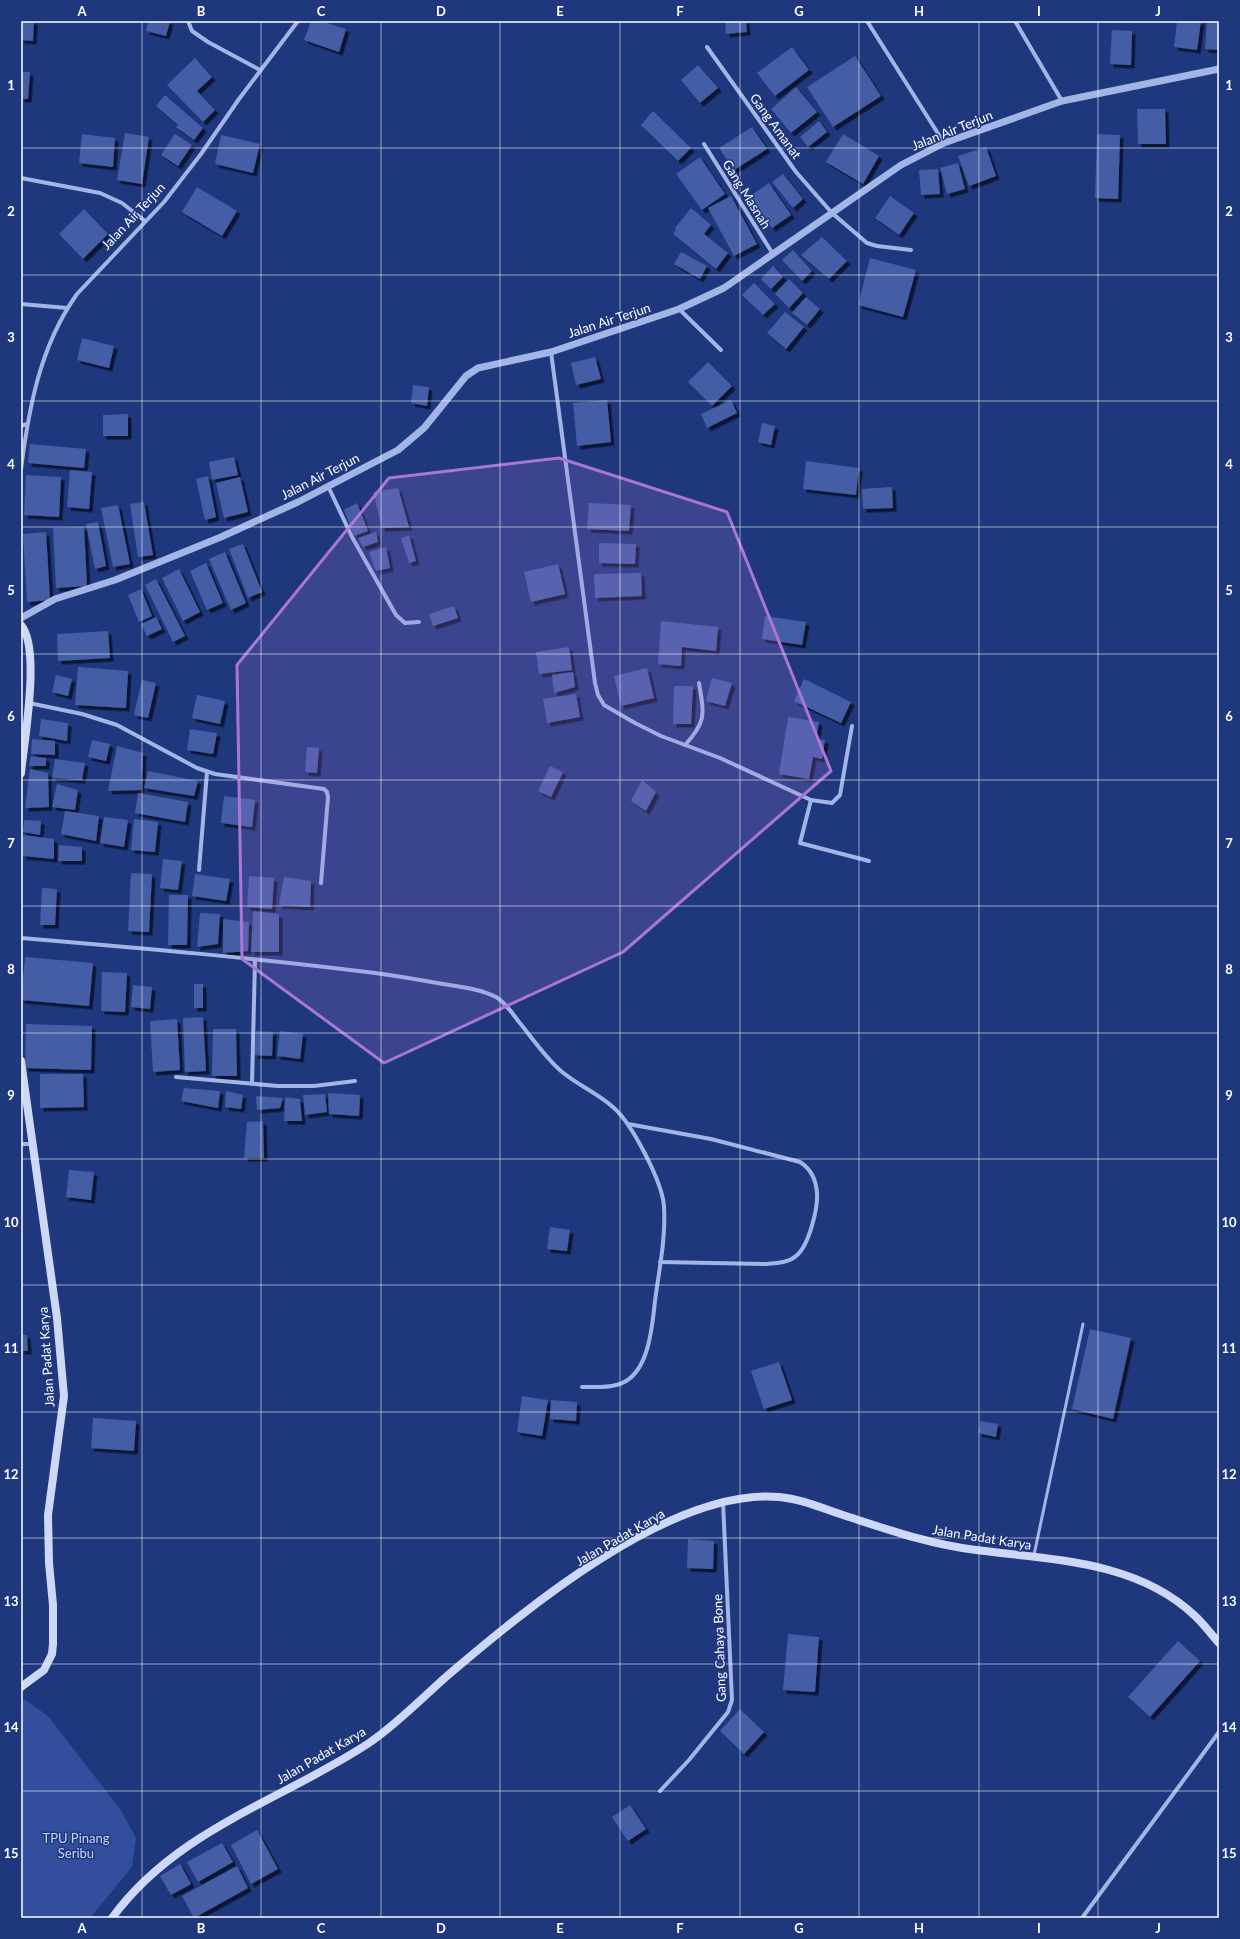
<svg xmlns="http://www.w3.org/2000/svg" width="1240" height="1939" font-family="Lato,sans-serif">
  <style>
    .green { fill: #324e9c }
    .building { fill: #445da5; filter: url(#shadow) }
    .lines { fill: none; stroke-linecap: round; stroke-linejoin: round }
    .service { stroke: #a3b5e7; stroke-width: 3 }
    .minor { stroke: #a3b5e7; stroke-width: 4 }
    .tertiary { stroke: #a3b5e7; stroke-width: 7 }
    .secondary { stroke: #cdd7f6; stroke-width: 8 }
    .marked { fill: #a976d5; fill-opacity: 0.2; stroke: #a976d5; stroke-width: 3; stroke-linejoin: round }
    .grid { fill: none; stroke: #fff; stroke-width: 1; stroke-opacity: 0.55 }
    .labels { text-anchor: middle; stroke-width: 3; stroke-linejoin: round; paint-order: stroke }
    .street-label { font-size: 13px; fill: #fff; stroke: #1f377d }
    .park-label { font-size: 13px; fill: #c6d3f5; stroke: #1f377d }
    .neatline { fill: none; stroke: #fff; stroke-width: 1.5 }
    .grid-label { font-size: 13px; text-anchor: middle; font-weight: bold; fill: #fff }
  </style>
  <defs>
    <filter id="shadow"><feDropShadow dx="3.5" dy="3.5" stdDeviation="0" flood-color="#0009"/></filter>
  </defs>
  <rect width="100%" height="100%" fill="#1f377d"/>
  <!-- green -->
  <path class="green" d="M24,1699L48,1716L120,1809L136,1838L132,1867L90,1918H21V1701Z"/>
  <!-- building -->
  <g class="building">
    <path d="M21,21H34L33,41L21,40Z"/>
    <path d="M148,21H170L166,36L146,31Z"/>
    <path d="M311,21H321L346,29L339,52L304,40Z"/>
    <path d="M725,21H746L747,32L726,34Z"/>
    <path d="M1177,21H1201L1197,50L1174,47Z"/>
    <path d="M1207,21H1219V50L1205,49Z"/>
    <path d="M1112,30L1132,31L1131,65L1110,64Z"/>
    <path d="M792,47L809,70L775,96L757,73Z"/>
    <path d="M855,56L881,96L833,127L807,87Z"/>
    <path d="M195,58L212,77L197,91L215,110L203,122L167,85Z"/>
    <path d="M698,65L718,88L700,103L681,80Z"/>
    <path d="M21,72H30L28,99H21Z"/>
    <path d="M796,87L817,112L791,133L771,109Z"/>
    <path d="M165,95L203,128L194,140L176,127L178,125L156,106Z"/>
    <path d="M1137,109H1165L1166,144H1138Z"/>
    <path d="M653,111L691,148L678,161L641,125Z"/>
    <path d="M819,121L827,132L808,147L800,137Z"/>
    <path d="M752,127L767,149L734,170L719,148Z"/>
    <path d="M125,133L149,137L142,184L117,180Z"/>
    <path d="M82,134L115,138L113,167L79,163Z"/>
    <path d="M175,134L192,145L178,166L161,155Z"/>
    <path d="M843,134L879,156L863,184L826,162Z"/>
    <path d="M1097,134L1120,135L1118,199L1095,198Z"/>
    <path d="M221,135L260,144L253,173L215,164Z"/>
    <path d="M986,147L996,176L969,186L958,156Z"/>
    <path d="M700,157L725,194L702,210L676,174Z"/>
    <path d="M958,163L965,189L947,194L940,168Z"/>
    <path d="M938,169L940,194L921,195L919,170Z"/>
    <path d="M783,174L803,199L793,208L772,182Z"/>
    <path d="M769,183L791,215L772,228L750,196Z"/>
    <path d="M197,187L237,211L222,236L182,212Z"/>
    <path d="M731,196L757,244L734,256L708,208Z"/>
    <path d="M890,196L914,213L899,235L875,218Z"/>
    <path d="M691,208L711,225L704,234L728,253L716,269L673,234L676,229L675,228Z"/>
    <path d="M84,209L108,234L83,259L59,234Z"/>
    <path d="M822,237L847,261L829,279L801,255Z"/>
    <path d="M793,250L812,271L802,281L782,260Z"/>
    <path d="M681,252L707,266L700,279L674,264Z"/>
    <path d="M870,258L916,270L903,317L858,305Z"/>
    <path d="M773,266L783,277L771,289L761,279Z"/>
    <path d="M789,279L803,293L789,308L775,294Z"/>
    <path d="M754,283L775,304L763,315L742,295Z"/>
    <path d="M806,297L820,309L807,325L792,313Z"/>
    <path d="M785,312L804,327L786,349L767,333Z"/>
    <path d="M82,338L114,346L109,368L77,360Z"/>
    <path d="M595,357L601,379L576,385L571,363Z"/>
    <path d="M708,362L732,386L712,406L688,382Z"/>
    <path d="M413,385L429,387L427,406L411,403Z"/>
    <path d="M607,400L611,442L577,446L573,403Z"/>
    <path d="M731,400L737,413L707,428L701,414Z"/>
    <path d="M128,414V436H103V415Z"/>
    <path d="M762,423L775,426L771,445L758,442Z"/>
    <path d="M30,444L86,449L84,468L28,463Z"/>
    <path d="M234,457L238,475L212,480L209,462Z"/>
    <path d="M806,461L859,468L856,495L803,489Z"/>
    <path d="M70,470L92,472L89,509L67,507Z"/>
    <path d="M26,475L61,477L59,517L24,515Z"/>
    <path d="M208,476L216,517L205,520L196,479Z"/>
    <path d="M240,477L248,512L224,518L216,483Z"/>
    <path d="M892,487L893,508L863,509L862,489Z"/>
    <path d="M398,488L409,527L382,528L373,492Z"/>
    <path d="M144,502L153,555L138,557L130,504Z"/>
    <path d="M357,503L368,531L354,536L344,510Z"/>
    <path d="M589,503L631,505L629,531L587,529Z"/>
    <path d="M118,505L130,564L113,567L101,508Z"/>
    <path d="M98,522L106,566L95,569L86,524Z"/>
    <path d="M84,527L87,586L56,588L53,528Z"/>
    <path d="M46,532L50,600L27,602L23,534Z"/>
    <path d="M376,532L378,542L363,547L358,538Z"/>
    <path d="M409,535L416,561L409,563L401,538Z"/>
    <path d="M599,543L636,544L635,564L599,563Z"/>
    <path d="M243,544L262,592L248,598L229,549Z"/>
    <path d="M386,547L390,568L376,571L369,552Z"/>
    <path d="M225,552L246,603L231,610L209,559Z"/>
    <path d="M206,563L223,603L207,610L190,571Z"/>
    <path d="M558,564L565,594L531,602L524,572Z"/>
    <path d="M179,569L200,612L183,621L162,578Z"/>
    <path d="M641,573L642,596L595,598L594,574Z"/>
    <path d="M156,579L185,636L173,642L145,585Z"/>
    <path d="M141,589L152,616L139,622L128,595Z"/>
    <path d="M454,606L458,618L433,626L429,614Z"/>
    <path d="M765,616L806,622L802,645L762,639Z"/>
    <path d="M156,617L162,629L147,636L141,624Z"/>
    <path d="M661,621L718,627L716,651L682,647L681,666L658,664Z"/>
    <path d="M108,631L110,658L58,661L57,634Z"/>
    <path d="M569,647L572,670L539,674L536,652Z"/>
    <path d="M78,667L128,671L126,708L75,705Z"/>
    <path d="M647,668L654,698L621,706L614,676Z"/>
    <path d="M573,672L575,687L554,693L552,675Z"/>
    <path d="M56,675L72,679L68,696L52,692Z"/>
    <path d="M712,678L732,683L725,706L706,701Z"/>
    <path d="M804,679L851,702L841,723L794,701Z"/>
    <path d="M142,680L156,683L148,718L134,715Z"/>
    <path d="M674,686H693L691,724H673Z"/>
    <path d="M576,694L580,717L547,723L543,699Z"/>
    <path d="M197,695L225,701L220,724L192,718Z"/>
    <path d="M788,717L819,722L816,739L825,740L822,759L813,757L809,779L779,774Z"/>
    <path d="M41,719L68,723L67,741L39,736Z"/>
    <path d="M190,729L217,733L213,754L187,750Z"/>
    <path d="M32,739L55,741V755L31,754Z"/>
    <path d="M92,740L110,744L106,761L88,757Z"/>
    <path d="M117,746L143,753L141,790L108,791Z"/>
    <path d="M307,747L319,748L317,773L305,772Z"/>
    <path d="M31,756L46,758V766H29Z"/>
    <path d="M55,759L85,763L82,780L52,778Z"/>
    <path d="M550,766L563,772L551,797L538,791Z"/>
    <path d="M30,769L48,773L49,807L25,808Z"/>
    <path d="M148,771L198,781L194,796L144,788Z"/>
    <path d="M642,780L656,792L646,811L631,801Z"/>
    <path d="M57,784L78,790L75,810L52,807Z"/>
    <path d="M138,793L188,802L185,822L135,813Z"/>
    <path d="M224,796L255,800L252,827L221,823Z"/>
    <path d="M65,811L99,816L96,841L61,834Z"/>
    <path d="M104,817L128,820L124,847L100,843Z"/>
    <path d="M134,819L158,822L155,852L131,850Z"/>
    <path d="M24,820L41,821L40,835L23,832Z"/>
    <path d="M23,835L54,839V859L23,856Z"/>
    <path d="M59,845L82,847V861H58Z"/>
    <path d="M163,859L182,861L178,890L160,888Z"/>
    <path d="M131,873L152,874L149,932L128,931Z"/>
    <path d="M195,874L230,879L226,901L192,896Z"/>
    <path d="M249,876L274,878L272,909L247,907Z"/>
    <path d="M284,877L311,881L310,907L279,905Z"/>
    <path d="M42,888L57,889L55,925H40Z"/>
    <path d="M169,895H188L187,945H168Z"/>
    <path d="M253,911L279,914V952H251Z"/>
    <path d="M200,913L220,914L218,944L197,947Z"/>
    <path d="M223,919L249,922L248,951L223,953Z"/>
    <path d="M25,957L93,963L89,1006L21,1000Z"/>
    <path d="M102,972L127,973L125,1012L101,1011Z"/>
    <rect x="194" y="984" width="9" height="24"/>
    <path d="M133,985L152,987L150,1009L131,1007Z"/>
    <path d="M203,1017L206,1071L185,1072L183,1018Z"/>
    <path d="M177,1019L180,1070L153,1072L150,1021Z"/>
    <path d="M26,1024L92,1026L91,1070L25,1068Z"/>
    <path d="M213,1029H236L237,1076H212Z"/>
    <path d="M256,1031L273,1032L272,1056L254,1055Z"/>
    <path d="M280,1031L303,1034L300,1059L277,1056Z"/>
    <path d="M40,1074H83L84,1107L40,1108Z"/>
    <path d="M184,1088L220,1091L218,1108L181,1101Z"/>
    <path d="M226,1091L243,1095L241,1109L225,1107Z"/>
    <path d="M328,1093L360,1095L359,1116L329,1114Z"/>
    <path d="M325,1094L327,1112L305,1115L303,1095Z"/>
    <path d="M256,1096L283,1098L280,1108L257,1110Z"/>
    <path d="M285,1097L300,1099L302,1121H284Z"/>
    <path d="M263,1121L264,1158H244L247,1122Z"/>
    <path d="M69,1170L94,1172L91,1200L66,1197Z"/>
    <path d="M550,1227L570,1230L567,1251L547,1249Z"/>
    <path d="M1090,1329L1131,1338L1113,1419L1072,1409Z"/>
    <path d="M21,1335H27L28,1351H21Z"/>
    <path d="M779,1362L792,1400L764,1409L751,1371Z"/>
    <path d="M522,1396L548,1400L542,1436L517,1432Z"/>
    <path d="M551,1400L577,1402L576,1421L550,1419Z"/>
    <path d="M93,1418L136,1421L134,1451L91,1448Z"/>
    <path d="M980,1421L998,1424L996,1437L978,1433Z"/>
    <path d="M688,1539L714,1541L713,1569L687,1568Z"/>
    <path d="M788,1634L819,1637L815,1692L783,1690Z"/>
    <path d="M1178,1641L1200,1661L1150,1717L1128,1697Z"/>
    <path d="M740,1709L764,1732L744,1754L720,1731Z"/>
    <path d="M630,1805L646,1829L628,1841L612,1817Z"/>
    <path d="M257,1830L278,1869L251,1884L231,1845Z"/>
    <path d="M222,1843L233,1862L198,1882L187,1862Z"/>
    <path d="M180,1864L191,1884L171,1895L160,1876Z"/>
    <path d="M237,1866L248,1888L194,1918L182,1896Z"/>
  </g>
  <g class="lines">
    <!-- service -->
    <path class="service" d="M1034,1555L1083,1324"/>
    <!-- minor -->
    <g class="minor">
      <path d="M188,21L192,31L208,42L260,70"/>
      <path d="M867,21L944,143"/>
      <path d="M1015,21L1062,101"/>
      <path d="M707,47L796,172L832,213L867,243L877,246L911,250"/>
      <path d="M704,144L773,254"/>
      <path d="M21,178L100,193L122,203L145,221"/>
      <path d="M21,304L67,308"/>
      <path d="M679,309L721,350"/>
      <path d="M551,352L595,683L598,695L604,705L635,723L661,736L720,758L811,800L832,803L840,795L852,726"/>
      <path d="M21,426L27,424"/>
      <path d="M21,469C29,407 40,346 77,294L164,202L201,154L239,99L298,21"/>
      <path d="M328,486L352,537L396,615L405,623L419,622"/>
      <path d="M29,703L82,714L117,725L197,768L215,774L324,789L327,792L328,797L321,883"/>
      <path d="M685,745C707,721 704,714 699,683"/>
      <path d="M811,800L800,843L869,861"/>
      <path d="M199,870L207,772"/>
      <path d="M21,938C139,948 257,958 375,973C398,976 421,980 443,984C461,987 480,989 496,997C506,1003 512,1013 519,1022C533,1039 545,1057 561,1071C577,1085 598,1093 614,1108C632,1124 663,1183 664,1207C666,1238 659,1270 655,1301C652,1327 649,1378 616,1385C606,1388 593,1387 582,1387"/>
      <path d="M176,1077L278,1086H314L355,1081"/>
      <path d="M252,1084L255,960"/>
      <path d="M628,1124L711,1139L800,1162C811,1169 816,1179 817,1193C818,1208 809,1246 796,1256C788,1263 776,1263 767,1264L660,1262"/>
      <path d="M21,1144H33"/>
      <path d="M660,1791L689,1760L728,1712L732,1700L723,1502"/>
      <path d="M1082,1918L1219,1732"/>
    </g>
    <!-- tertiary -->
    <path class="tertiary" d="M21,618L55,599L115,580L221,537L298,502L398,450L424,428L466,376L478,368L551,352L679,309L724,288L901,165L944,143L1062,101L1219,69"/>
    <!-- secondary -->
    <g class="secondary">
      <path d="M21,625C41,648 24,742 21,773"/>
      <path d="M21,1061L57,1318L64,1396L48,1515L49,1563L53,1605V1644L52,1654L44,1670L21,1687"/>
      <path d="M112,1918C177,1829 281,1801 369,1743C397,1724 422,1698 447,1676C526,1609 670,1488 779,1497C802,1499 824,1509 846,1516C889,1530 932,1545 976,1550C1051,1560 1135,1560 1194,1615C1203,1623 1211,1634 1219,1643"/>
    </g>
  </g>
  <!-- marked area -->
  <path class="marked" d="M559,458L727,512L831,771L623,952L384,1063L242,959L237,665L389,478Z"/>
  <!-- grid -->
  <path class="grid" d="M142,21V1918M261,21V1918M381,21V1918M500,21V1918M620,21V1918M740,21V1918M859,21V1918M979,21V1918M1098,21V1918M21,148H1219M21,275H1219M21,401H1219M21,527H1219M21,654H1219M21,780H1219M21,906H1219M21,1033H1219M21,1159H1219M21,1285H1219M21,1412H1219M21,1538H1219M21,1664H1219M21,1791H1219"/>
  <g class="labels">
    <!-- street labels -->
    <g class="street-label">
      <text transform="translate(776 126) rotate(54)" y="5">Gang Amanat</text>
      <text transform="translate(952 130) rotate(-22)" y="5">Jalan Air Terjun</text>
      <text transform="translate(747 194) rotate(58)" y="5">Gang Masnah</text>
      <text transform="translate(133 216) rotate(-47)" y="5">Jalan Air Terjun</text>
      <text transform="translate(609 320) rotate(-18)" y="5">Jalan Air Terjun</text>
      <text transform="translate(320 476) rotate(-27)" y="5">Jalan Air Terjun</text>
      <text transform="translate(46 1357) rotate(-94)" y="5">Jalan Padat Karya</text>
      <text transform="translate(620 1537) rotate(-30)" y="5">Jalan Padat Karya</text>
      <text transform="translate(982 1537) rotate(9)" y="5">Jalan Padat Karya</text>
      <text transform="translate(719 1648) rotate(-92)" y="5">Gang Cahaya Bone</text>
      <text transform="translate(321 1755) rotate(-30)" y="5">Jalan Padat Karya</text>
    </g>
    <!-- park labels -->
    <g class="park-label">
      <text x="76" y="1843">TPU Pinang<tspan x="76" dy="15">Seribu</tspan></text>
    </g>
  </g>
  <!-- border -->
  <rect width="1240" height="1939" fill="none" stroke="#1f377d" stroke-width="44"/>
  <rect x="22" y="22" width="1196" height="1895" class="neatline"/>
  <g class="grid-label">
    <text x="82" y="16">A</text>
    <text x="201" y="16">B</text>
    <text x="321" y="16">C</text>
    <text x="441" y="16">D</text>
    <text x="560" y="16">E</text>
    <text x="680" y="16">F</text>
    <text x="799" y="16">G</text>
    <text x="919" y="16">H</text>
    <text x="1039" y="16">I</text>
    <text x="1158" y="16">J</text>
    <text x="11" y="90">1</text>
    <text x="1229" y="90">1</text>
    <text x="11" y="216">2</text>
    <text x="1229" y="216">2</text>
    <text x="11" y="342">3</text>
    <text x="1229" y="342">3</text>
    <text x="11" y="469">4</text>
    <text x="1229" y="469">4</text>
    <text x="11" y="595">5</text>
    <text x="1229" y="595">5</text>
    <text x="11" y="721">6</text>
    <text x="1229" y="721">6</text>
    <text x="11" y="848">7</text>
    <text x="1229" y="848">7</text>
    <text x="11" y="974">8</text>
    <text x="1229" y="974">8</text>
    <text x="11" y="1100">9</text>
    <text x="1229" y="1100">9</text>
    <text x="11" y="1227">10</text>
    <text x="1229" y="1227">10</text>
    <text x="11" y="1353">11</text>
    <text x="1229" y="1353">11</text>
    <text x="11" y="1479">12</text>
    <text x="1229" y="1479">12</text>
    <text x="11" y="1606">13</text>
    <text x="1229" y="1606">13</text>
    <text x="11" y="1732">14</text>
    <text x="1229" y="1732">14</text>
    <text x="11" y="1858">15</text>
    <text x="1229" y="1858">15</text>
    <text x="82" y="1933">A</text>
    <text x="201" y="1933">B</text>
    <text x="321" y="1933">C</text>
    <text x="441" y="1933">D</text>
    <text x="560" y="1933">E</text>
    <text x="680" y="1933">F</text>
    <text x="799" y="1933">G</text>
    <text x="919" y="1933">H</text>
    <text x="1039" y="1933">I</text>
    <text x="1158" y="1933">J</text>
  </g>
</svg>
